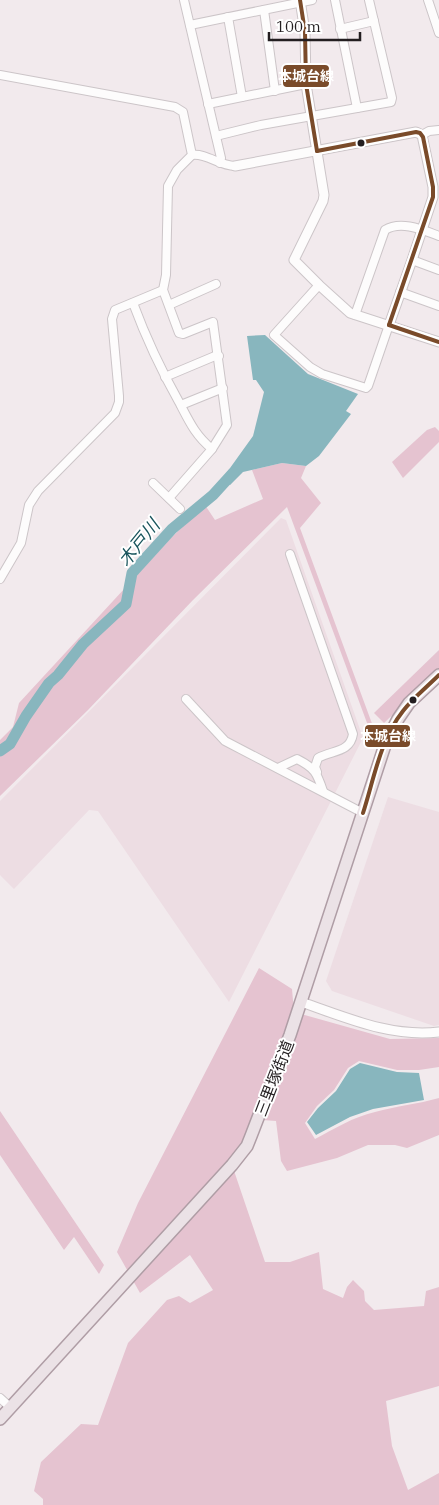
<svg xmlns="http://www.w3.org/2000/svg" width="439" height="1505" font-family="'IBM Plex Serif','Noto Sans JP',serif">
  <style>
    .built { fill: #eddde3 }
    .forest { fill: #e5c3d0 }
    .water { fill: #88b6be }
    .lines { fill: none; stroke-linecap: round; stroke-linejoin: round }
    .river { stroke: #88b6be; stroke-width: 11 }
    .minor-casing { stroke: #ccc5c8; stroke-width: 10 }
    .tertiary-casing { stroke: #ccc5c8; stroke-width: 11 }
    .primary-casing { stroke: #af9da5; stroke-width: 14 }
    .minor { stroke: #fdfcfc; stroke-width: 8 }
    .tertiary { stroke: #fdfcfc; stroke-width: 9 }
    .primary { stroke: #ebe2e6; stroke-width: 11 }
    .bus-1-casing { stroke: #fff; stroke-width: 8 }
    .bus-1 { stroke: #7a4b2a; stroke-width: 4 }
    .bus-dot { fill: #231e20; stroke: #fff; stroke-width: 2 }
    .labels { text-anchor: middle; stroke-width: 4; stroke-linejoin: round; paint-order: stroke }
    .street-label { font-size: 16px; fill: #231e20; stroke: #fff }
    .water-label { font-size: 18px; font-style: italic; fill: #1a555d; stroke: #fff }
    .line-badge { stroke: #fff; stroke-width: 2 }
    .badge-label { font-size: 14px; text-anchor: middle; font-weight: bold; fill: #fff }
  </style>
  <rect width="100%" height="100%" fill="#f2eaed"/>
  <!-- built -->
  <g class="built">
    <path d="M281,518L286,520L363,738L229,1002L98,811L89,810L14,889L0,875V801Z"/>
    <path d="M388,797L439,812V1025L434,1026L332,991L326,981Z"/>
  </g>
  <!-- forest -->
  <g class="forest">
    <path d="M435,427L439,431V442L403,478L392,462L427,430Z"/>
    <path d="M282,463L306,466L301,478L321,503L300,528L374,729L372,731H370L287,507L193,600L88,710L0,796V740L13,727L19,703L172,537L205,505L215,520L263,499L252,470Z"/>
    <path d="M439,650V670L384,723L374,713Z"/>
    <path d="M259,968L292,989L294,1012L390,1039L439,1038V1067L419,1070H397L359,1061L348,1068L334,1090L317,1106L305,1123L315,1139C334,1129 353,1117 375,1112C396,1106 418,1104 439,1098V1135L407,1148L395,1145H368L337,1158L287,1171L281,1161L276,1121L262,1120L231,1162L265,1262H290L319,1252L323,1289L343,1298L347,1287L353,1280L364,1291L365,1301L374,1310L424,1306L426,1291L439,1287V1386L386,1401L392,1446L408,1490L439,1473V1505H43V1499L34,1491L41,1462L81,1424L98,1425L128,1343L167,1300L179,1296L190,1303L213,1290L190,1255L140,1293L117,1252L138,1203Z"/>
    <path d="M0,1111L104,1265L99,1274L74,1237L64,1250L0,1155Z"/>
  </g>
  <!-- water -->
  <g class="water">
    <path d="M265,335L308,374L358,394L346,411L351,414L319,456L306,466L282,463L243,472L230,485L229,484L225,487L220,482L253,436L264,392L256,380H253L247,336Z"/>
    <path d="M360,1063L397,1072L419,1073L424,1100L373,1109L350,1117L316,1135L307,1122L318,1108L336,1091L350,1069Z"/>
  </g>
  <g class="lines">
    <!-- river -->
    <path class="river" d="M0,751L10,744L26,716L49,683L58,675L83,644L126,604L132,573L172,529L213,495L233,473"/>
    <defs>
      <g id="minor">
        <path d="M184,0L221,158L220,163"/>
        <path d="M335,0L357,108"/>
        <path d="M428,0L439,33"/>
        <path d="M264,10L275,91"/>
        <path d="M228,17L242,97"/>
        <path d="M190,25L312,0"/>
        <path d="M340,29L374,21"/>
        <path d="M0,75L175,107L183,112L192,155L177,170L168,186L166,275L163,290L179,333L183,334L213,322L227,425L212,449L169,498"/>
        <path d="M208,104L306,84"/>
        <path d="M422,135L429,131L439,130"/>
        <path d="M216,136L261,125L391,102L392,98L369,0"/>
        <path d="M192,155C207,153 219,166 235,166"/>
        <path d="M412,260L439,270"/>
        <path d="M319,285L274,335L310,367L322,374L366,388L368,386L389,325"/>
        <path d="M400,292L439,306"/>
        <path d="M133,303C146,338 161,370 179,402C189,421 195,435 212,449"/>
        <path d="M169,305L216,284"/>
        <path d="M355,315L385,230C401,220 423,230 439,236"/>
        <path d="M165,377L215,356H219"/>
        <path d="M181,405L223,388"/>
        <path d="M153,483L180,509"/>
        <path d="M290,554L353,734C350,753 332,750 318,758L315,767L317,772"/>
        <path d="M0,579L21,543L29,505L38,491L115,413L119,402V396L112,319L115,310L163,290"/>
        <path d="M186,699L225,741L363,813"/>
        <path d="M278,768L297,759C315,768 317,773 323,791"/>
        <path d="M0,1398L11,1408"/>
      </g>
      <g id="tertiary">
        <path d="M300,0L305,32L306,84L324,195L323,201L294,260L319,285L350,313L439,342"/>
        <path d="M235,166L416,132L422,135L433,187V197L412,260L389,325"/>
        <path d="M301,1002C345,1017 391,1038 439,1032"/>
      </g>
      <path id="primary" d="M0,1419L232,1165L247,1146L251,1136L290,1035L385,745L398,719L409,703L439,675"/>
    </defs>
    <!-- minor casing -->
    <use href="#minor" class="minor-casing"/>
    <!-- tertiary casing -->
    <use href="#tertiary" class="tertiary-casing"/>
    <!-- primary casing -->
    <use href="#primary" class="primary-casing"/>
    <!-- minor -->
    <use href="#minor" class="minor"/>
    <!-- tertiary -->
    <use href="#tertiary" class="tertiary"/>
    <!-- primary -->
    <use href="#primary" class="primary"/>
    <defs>
      <g id="bus-1">
        <path d="M300,0L305,32L306,84L317,151"/>
        <path d="M317,151L416,132L420,133L423,137L433,187V197L389,325"/>
        <path d="M389,325L439,342"/>
        <path d="M363,813C374,779 380,740 403,711C413,698 427,687 439,675"/>
      </g>
    </defs>
    <!-- bus-1 casing -->
    <use href="#bus-1" class="bus-1-casing"/>
    <!-- bus-1 -->
    <use href="#bus-1" class="bus-1"/>
  </g>
  <!-- markers -->
  <g class="bus-dot">
    <circle cx="361" cy="143" r="4.5"/>
    <circle cx="413" cy="700" r="4.5"/>
  </g>
  <g class="labels">
    <!-- street labels -->
    <g class="street-label">
      <text transform="translate(274 1078) rotate(-69)" y="6">三里塚街道</text>
    </g>
    <!-- water labels -->
    <g class="water-label">
      <text transform="translate(139 543) rotate(-51)" y="6">木戸川</text>
    </g>
  </g>
  <g class="line-badge">
    <rect x="282" y="64" width="48" height="24" rx="5" fill="#7a4b2a"/>
    <rect x="364" y="724" width="47" height="24" rx="5" fill="#7a4b2a"/>
  </g>
  <g class="badge-label">
    <text x="306" y="81">本城台線</text>
    <text x="388" y="741">本城台線</text>
  </g>
  <!-- scale -->
  <path d="M269 32v8h91v-8" fill="none" stroke="#231e20" stroke-width="2.5"/>
  <text x="276" y="32" font-size="15" fill="#231e20" stroke="#ffffff" stroke-width="4" paint-order="stroke">100 m</text>
</svg>
